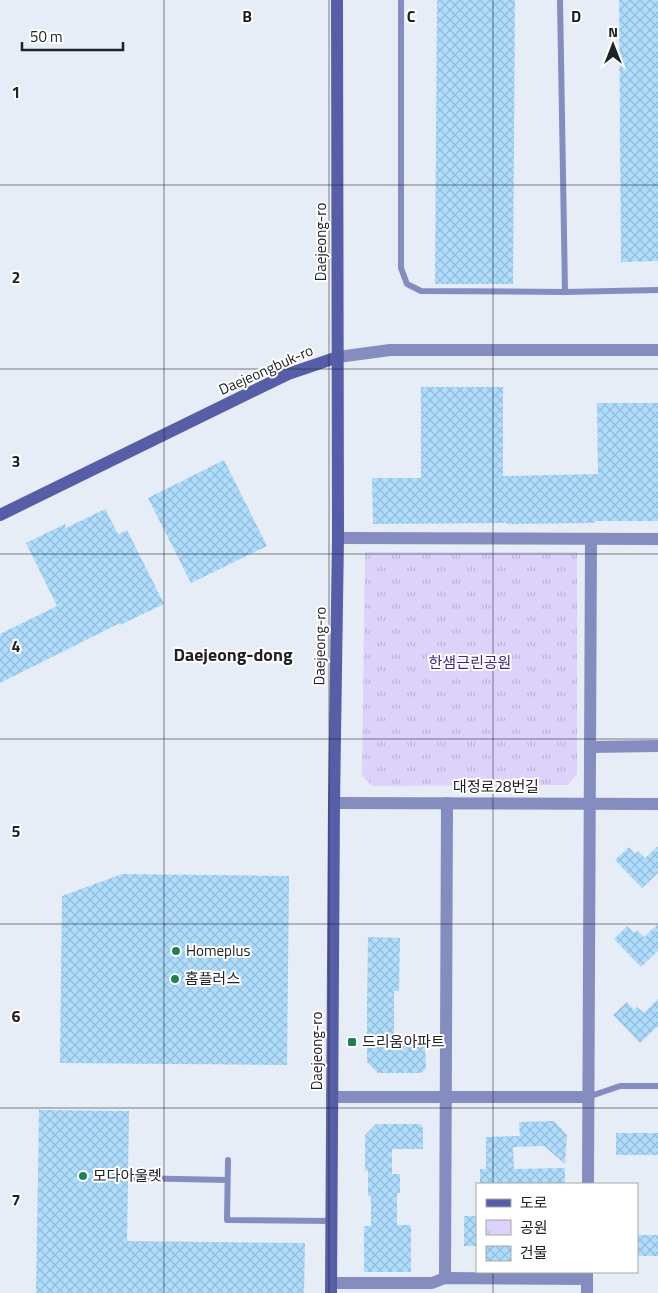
<svg xmlns="http://www.w3.org/2000/svg" width="658" height="1293" font-family="'Titillium Web','Noto Sans KR',sans-serif">
  <style>
    .park { fill: url(#park-tufts) }
    .building { fill: url(#building-cross-hatch) }
    .lines { fill: none; stroke-linecap: round; stroke-linejoin: round }
    .lane { stroke: #858dc0; stroke-width: 6 }
    .street { stroke: #858dc0; stroke-width: 12 }
    .secondary { stroke: #565ea7; stroke-width: 12 }
    .grid { fill: none; stroke: #202226; stroke-width: 1; stroke-opacity: 0.55 }
    .poi-dot { fill: #238056; stroke: #fff; stroke-width: 2 }
    .labels { text-anchor: middle; stroke-width: 4; stroke-linejoin: round; paint-order: stroke }
    .street-label { font-size: 15px; fill: #202226; stroke: #fff }
    .park-label { font-size: 15px; fill: #46247b; stroke: #fff }
    .poi-label { font-size: 15px; fill: #202226; stroke: #fff; text-anchor: start }
    .quarter-label { font-size: 18px; font-weight: bold; fill: #202226; stroke: #fff }
    .grid-label { font-size: 16px; text-anchor: middle; font-weight: bold; fill: #202226; stroke: #fff; stroke-width: 4; stroke-linejoin: round; paint-order: stroke }
  </style>
  <defs>
    <pattern id="park-tufts" width="24" height="20" patternUnits="userSpaceOnUse" patternTransform="scale(1.25)"><rect width="24" height="20" fill="#dcd2fa"/><path d="M3 7l-1-3M5 7V3M7 7l1-3M15 17l-1-3M17 17v-4M19 17l1-3" fill="none" stroke="#bcb4d6"/></pattern>
    <pattern id="building-cross-hatch" width="8" height="8" patternUnits="userSpaceOnUse" patternTransform="scale(1.25)"><rect width="8" height="8" fill="#addcfc"/><path d="M0 0l8 8M0 8l8-8" fill="none" stroke="#95bcd8"/></pattern>
  </defs>
  <rect width="100%" height="100%" fill="#e7edf6"/>
  <!-- park -->
  <path class="park" d="M365,552H577V774L568,785L372,786L362,775Z"/>
  <!-- building -->
  <g class="building">
    <path d="M437,0H515L513,284H435Z"/>
    <path d="M619,0H658V261L621,262Z"/>
    <path d="M421,387H503V476L598,474L597,403H658V521H595V523L507,524V523L373,524L372,478H421Z"/>
    <path d="M224,460L267,546L191,583L148,498Z"/>
    <path d="M105,509L118,534L127,530L164,604L120,625V623L0,683V634L57,606L26,543L65,524L66,528Z"/>
    <path d="M658,846V873L642,888L615,860L629,847L635,854L638,851L645,858Z"/>
    <path d="M122,874L289,876L287,1065L60,1063L62,896Z"/>
    <path d="M658,924V951L641,967L614,939L627,926L634,933L637,930L644,937Z"/>
    <path d="M368,937L400,938L399,991H394V1046L425,1045L426,1069L421,1073H378L367,1062V1003Z"/>
    <path d="M658,999V1026L640,1043L613,1015L627,1002L634,1010L637,1007L644,1013Z"/>
    <path d="M39,1110L129,1111L128,1174L125,1178L128,1182L127,1241L305,1243L304,1293H36Z"/>
    <path d="M554,1121L567,1135L565,1164L544,1146L513,1147L514,1169L565,1168V1184H480V1169H486V1137L520,1136L519,1122Z"/>
    <path d="M376,1124H420L423,1128V1149H392V1174H400V1193H397V1225H411V1272H364V1226H371V1196H368V1171H365V1135Z"/>
    <rect x="616" y="1133" width="42" height="22"/>
    <rect x="464" y="1216" width="13" height="30"/>
    <rect x="637" y="1235" width="21" height="21"/>
  </g>
  <g class="lines">
    <!-- lane -->
    <g class="lane">
      <path d="M401,0V268L407,284L421,291L565,292"/>
      <path d="M560,0L565,292L658,290"/>
      <path d="M588,1097L620,1086H658"/>
      <path d="M228,1160L227,1220L331,1221"/>
      <path d="M130,1178L227,1180"/>
    </g>
    <!-- street -->
    <g class="street">
      <path d="M338,357L390,350H658"/>
      <path d="M338,538L658,539"/>
      <path d="M590,747L658,746"/>
      <path d="M334,803L658,804"/>
      <path d="M332,1097H588"/>
      <path d="M588,1184L591,539"/>
      <path d="M445,1278L447,803"/>
      <path d="M331,1283H432L445,1278L587,1279"/>
      <path d="M587,1293V1272"/>
    </g>
    <!-- secondary -->
    <g class="secondary">
      <path d="M0,515L288,374L338,357"/>
      <path d="M331,1293L334,803L338,538L337,0"/>
    </g>
  </g>
  <!-- grid -->
  <path class="grid" d="M164,0V1293M329,0V1293M493,0V1184M0,185H658M0,369H658M0,554H658M0,739H658M0,924H658M0,1108H658M493,1272V1293"/>
  <!-- markers -->
  <g class="poi-dot">
    <circle cx="176" cy="951" r="5"/>
    <circle cx="175" cy="979" r="5"/>
    <rect x="347" y="1037" width="10" height="10" rx="2.5"/>
    <circle cx="83" cy="1176" r="5"/>
  </g>
  <g class="labels">
    <!-- street labels -->
    <g class="street-label">
      <text transform="translate(321 242) rotate(-90)" y="5">Daejeong-ro</text>
      <text transform="translate(266 370) rotate(-24)" y="5">Daejeongbuk-ro</text>
      <text transform="translate(320 646) rotate(-89)" y="5">Daejeong-ro</text>
      <text x="496" y="792">대정로28번길</text>
      <text transform="translate(317 1051) rotate(-90)" y="5">Daejeong-ro</text>
    </g>
    <!-- park labels -->
    <g class="park-label">
      <text x="470" y="668">한샘근린공원</text>
    </g>
    <!-- poi labels -->
    <g class="poi-label">
      <text x="186" y="956">Homeplus</text>
      <text x="185" y="984">홈플러스</text>
      <text x="362" y="1047">드리움아파트</text>
      <text x="93" y="1181">모다아울렛</text>
    </g>
    <!-- quarter labels -->
    <g class="quarter-label">
      <text x="233" y="661">Daejeong-dong</text>
    </g>
  </g>
  <g class="grid-label">
    <text x="247" y="22">B</text>
    <text x="411" y="22">C</text>
    <text x="576" y="22">D</text>
    <text x="16" y="98">1</text>
    <text x="16" y="283">2</text>
    <text x="16" y="467">3</text>
    <text x="16" y="652">4</text>
    <text x="16" y="837">5</text>
    <text x="16" y="1022">6</text>
    <text x="16" y="1206">7</text>
  </g>
  <!-- legend -->
  <rect x="476" y="1183" width="162" height="90" fill="#ffffff" stroke="#a6a7a8"/>
  <rect x="486" y="1199" width="25" height="8" fill="#565ea7" stroke="#a6a7a8"/>
  <text x="520" y="1208" font-size="15" fill="#202226">도로</text>
  <rect x="486" y="1220" width="25" height="15" fill="url(#park-tufts)" stroke="#a6a7a8"/>
  <text x="520" y="1233" font-size="15" fill="#202226">공원</text>
  <rect x="486" y="1246" width="25" height="15" fill="url(#building-cross-hatch)" stroke="#a6a7a8"/>
  <text x="520" y="1258" font-size="15" fill="#202226">건물</text>
  <!-- north arrow -->
  <g transform="translate(613 45)" stroke="#ffffff" stroke-width="4" paint-order="stroke">
  <path d="M0-4L9 19L0 12L-9 19Z" fill="#202226"/>
  <text y="-8" font-size="14" font-weight="bold" text-anchor="middle" fill="#202226">N</text>
  </g>
  <!-- scale -->
  <path d="M22 42v8h101v-8" fill="none" stroke="#202226" stroke-width="2.5"/>
  <text x="30" y="42" font-size="15" fill="#202226" stroke="#ffffff" stroke-width="4" paint-order="stroke">50 m</text>
</svg>
